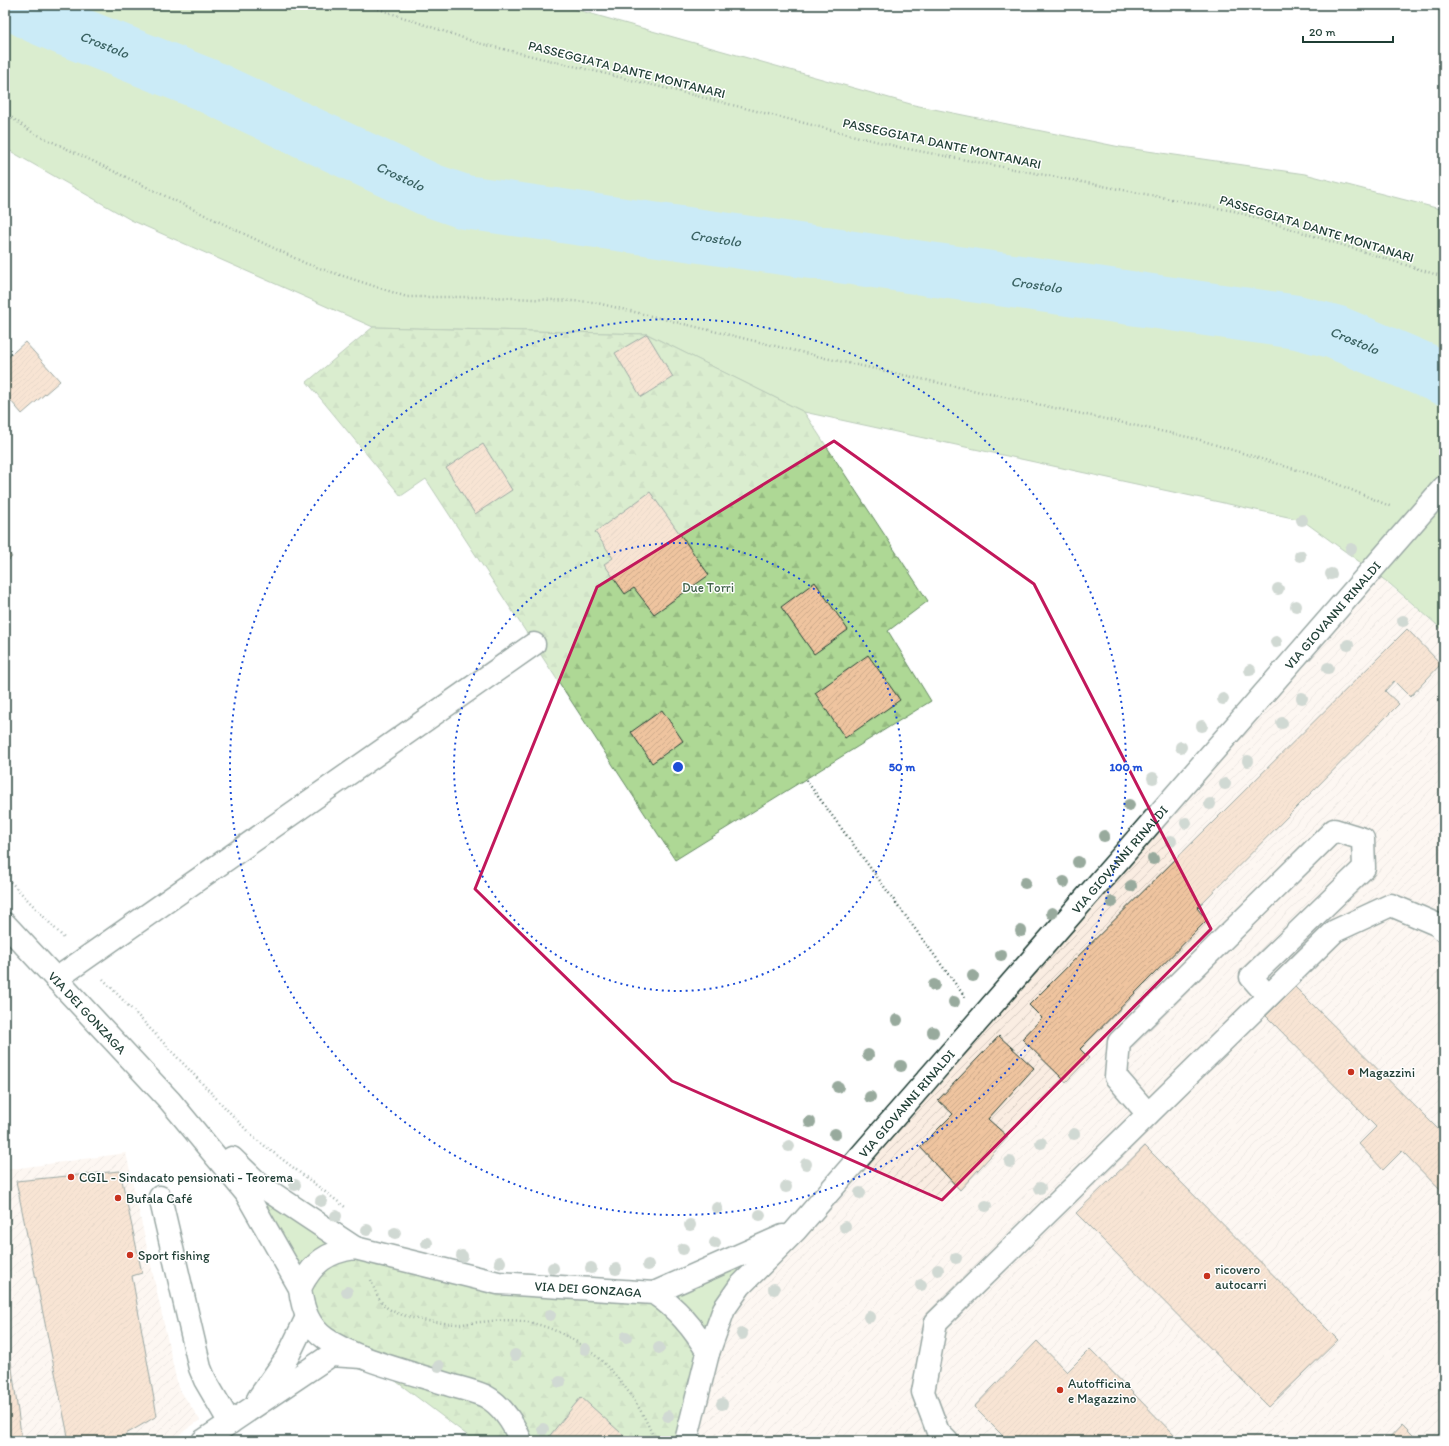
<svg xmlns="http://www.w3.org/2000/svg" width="1449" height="1446" font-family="Itim,sans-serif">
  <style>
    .industrial { fill: url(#industrial-furrows) }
    .grass { fill: #aed895; stroke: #668a64 }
    .forest { fill: url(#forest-firs); stroke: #668a64 }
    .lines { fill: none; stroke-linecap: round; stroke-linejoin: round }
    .river { stroke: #8cd2ed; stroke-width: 54 }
    .building { fill: url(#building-hatch); stroke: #1f3d34 }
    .minor-casing { stroke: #1f3d34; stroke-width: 25 }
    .major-casing { stroke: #1f3d34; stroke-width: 25 }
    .path { stroke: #1f3d34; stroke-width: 2.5; stroke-dasharray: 1 3; stroke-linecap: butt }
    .minor { stroke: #fff; stroke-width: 22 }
    .major { stroke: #fff; stroke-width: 22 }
    .tree { fill: #98aa9d }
    .marked { fill: none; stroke: #c2185b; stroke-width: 3; stroke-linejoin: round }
    .ring { fill: none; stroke: #1d4ed8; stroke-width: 2; stroke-dasharray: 2 4 }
    .poi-dot { fill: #c8321e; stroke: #fff; stroke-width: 1.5 }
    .labels { text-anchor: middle; stroke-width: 3; stroke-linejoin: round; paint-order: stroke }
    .street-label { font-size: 13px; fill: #1f3d34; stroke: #fff }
    .park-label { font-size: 13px; fill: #43644c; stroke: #fff }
    .poi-label { font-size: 13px; fill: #1f3d34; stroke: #fff; text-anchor: start }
    .water-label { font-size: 14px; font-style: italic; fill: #3a6262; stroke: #fff }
    .centre { fill: #1d4ed8; stroke: #fff; stroke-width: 2 }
    .ring-label { font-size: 12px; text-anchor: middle; font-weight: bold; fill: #1d4ed8; stroke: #fff; stroke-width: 3; stroke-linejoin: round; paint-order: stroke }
  </style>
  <defs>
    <pattern id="industrial-furrows" width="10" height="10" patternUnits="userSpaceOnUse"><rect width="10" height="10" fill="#faede2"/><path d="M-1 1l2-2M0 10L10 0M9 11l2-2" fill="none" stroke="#d6ccc2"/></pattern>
    <pattern id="forest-firs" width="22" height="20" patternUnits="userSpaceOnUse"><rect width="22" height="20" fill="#aed895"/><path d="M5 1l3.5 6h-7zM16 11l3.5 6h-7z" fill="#95ba81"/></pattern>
    <pattern id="building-hatch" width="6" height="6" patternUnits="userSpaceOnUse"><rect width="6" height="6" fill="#efc49f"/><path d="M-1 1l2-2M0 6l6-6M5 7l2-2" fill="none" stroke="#cca98a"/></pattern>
  </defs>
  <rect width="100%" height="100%" fill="#fff"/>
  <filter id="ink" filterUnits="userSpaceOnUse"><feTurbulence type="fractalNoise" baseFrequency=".025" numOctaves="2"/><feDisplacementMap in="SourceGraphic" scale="8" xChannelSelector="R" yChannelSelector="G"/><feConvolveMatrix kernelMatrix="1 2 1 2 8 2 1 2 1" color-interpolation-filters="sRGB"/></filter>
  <g filter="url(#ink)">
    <!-- industrial -->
    <g class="industrial">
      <path d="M1373,571L1444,631V1441H686L729,1315Z"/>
      <path d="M126,1153L178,1387L200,1420L170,1441H5V1170Z"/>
    </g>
    <!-- grass -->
    <g class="grass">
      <path d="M5,5H560L914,105L1120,147L1305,174L1444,210V631L1390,584L1302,520L804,412L647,334L373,327L131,220L5,148Z"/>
      <path d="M260,1185L355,1248L306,1276L246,1193Z"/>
      <path d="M795,1231L740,1286L708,1353L654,1293Z"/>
    </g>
    <!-- forest -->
    <g class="forest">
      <path d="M373,327L647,334L804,412L928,601L888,631L931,701L675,860L426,479L401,496L307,382Z"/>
      <path d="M333,1252L498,1283L654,1293L708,1353L686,1441H475L364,1357L324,1338L306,1276Z"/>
    </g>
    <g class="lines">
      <!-- river -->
      <path class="river" id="s1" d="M16,5L38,17L68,30L204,84L430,190L465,202L1297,322L1335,332L1444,378"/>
    </g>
    <!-- building -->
    <g class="building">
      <path d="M647,334L673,377L641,397L615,353Z"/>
      <path d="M25,342L60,381L22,414L5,394V360Z"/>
      <path d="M483,444L512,490L475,514L446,468Z"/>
      <path d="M650,492L709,575L654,614L634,588L625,594L604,564L613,558L595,532Z"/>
      <path d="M5,548L12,557L5,563Z"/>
      <path d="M815,582L848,630L814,654L781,607Z"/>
      <path d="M1407,629L1441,664L1410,697L1394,681L1385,691L1399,704L1197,908L1207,920L1080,1049L1089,1058L1066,1082L1022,1039L1042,1018L1029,1005Z"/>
      <path d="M868,655L900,700L845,738L815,693Z"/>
      <path d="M662,710L683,741L652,763L631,732Z"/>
      <path d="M1444,734V744L1439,739Z"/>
      <path d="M1295,987L1444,1135V1194L1402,1151L1383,1170L1359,1144L1376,1127L1266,1016Z"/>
      <path d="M999,1036L1034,1068L988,1119L1008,1137L960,1190L920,1147L953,1114L938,1100Z"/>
      <path d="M1145,1146L1338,1340L1269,1407L1076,1213Z"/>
      <path d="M120,1171L142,1273L132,1276L157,1416L114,1441H69L16,1181Z"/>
      <path d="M1037,1341L1067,1372L1090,1349L1180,1441H1008L974,1407Z"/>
      <path d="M5,1361H11L22,1441H5Z"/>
      <path d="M581,1397L611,1424L630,1441H549L547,1439Z"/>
      <path d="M1402,1424L1419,1441H1386Z"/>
    </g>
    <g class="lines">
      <defs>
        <g id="minor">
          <path d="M56,979L534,644"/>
          <path d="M1148,1114L1116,1077L1119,1042L1334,830L1363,839L1364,868L1251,977L1268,996"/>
          <path d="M160,1197L200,1368L205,1380L230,1423"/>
          <path d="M654,1293L783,1236"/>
          <path id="s2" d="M708,1353L724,1309L740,1286L795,1231L1444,487"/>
          <path d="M258,1399L288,1356L307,1317"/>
          <path d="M203,1441L331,1355L362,1357"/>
          <path d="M947,1441L938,1432L923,1392L936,1322L1335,931L1391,905L1438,925L1444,931"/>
        </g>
        <g id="major">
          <path id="s3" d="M5,924L170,1101L246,1193L300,1288C302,1307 309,1327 325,1338C355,1360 417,1374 453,1386C464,1389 476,1392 485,1396C502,1405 514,1425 521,1441"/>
          <path d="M232,1158L260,1185L355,1248"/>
          <path id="s4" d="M300,1288C313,1262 327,1252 355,1248L498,1283L654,1293C678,1309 694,1328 708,1353L686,1441"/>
        </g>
      </defs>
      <!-- minor casing -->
      <use href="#minor" class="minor-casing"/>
      <!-- major casing -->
      <use href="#major" class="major-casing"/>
      <!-- path -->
      <g class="path">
        <path d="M367,5L478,43L677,91L903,148L1234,211L1444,277"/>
        <path d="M5,113L32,132L307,264L407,297H493L593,302L825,358L1197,439L1323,478L1392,507"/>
        <path d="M806,780L965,997"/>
        <path d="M5,876L65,939"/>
        <path d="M103,979L253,1137L345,1207"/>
        <path d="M371,1280C374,1289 378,1299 385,1306C399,1319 443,1324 461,1324C483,1322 506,1318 528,1322C589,1335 633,1385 655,1441"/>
      </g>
      <!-- minor -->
      <use href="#minor" class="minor"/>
      <!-- major -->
      <use href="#major" class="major"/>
    </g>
    <!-- trees -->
    <g class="tree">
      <circle cx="1302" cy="520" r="6"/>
      <circle cx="1351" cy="549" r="6"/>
      <circle cx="1300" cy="556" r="6"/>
      <circle cx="1331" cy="574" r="6"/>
      <circle cx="1278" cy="589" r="6"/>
      <circle cx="1296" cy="606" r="6"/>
      <circle cx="1403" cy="621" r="6"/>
      <circle cx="1276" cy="642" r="6"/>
      <circle cx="1348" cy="645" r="6"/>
      <circle cx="1328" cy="668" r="6"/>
      <circle cx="1250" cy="670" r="6"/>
      <circle cx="1302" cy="698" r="6"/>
      <circle cx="1223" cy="699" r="6"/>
      <circle cx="1282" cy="723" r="6"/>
      <circle cx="1202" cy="726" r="6"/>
      <circle cx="1181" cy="747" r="6"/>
      <circle cx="1248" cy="761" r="6"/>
      <circle cx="1153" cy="778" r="6"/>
      <circle cx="1225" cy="784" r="6"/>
      <circle cx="1210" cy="804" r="6"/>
      <circle cx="1129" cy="805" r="6"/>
      <circle cx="1186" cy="823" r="6"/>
      <circle cx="1104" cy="836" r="6"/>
      <circle cx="1171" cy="841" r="6"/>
      <circle cx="1153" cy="859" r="6"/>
      <circle cx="1078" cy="862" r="6"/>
      <circle cx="1064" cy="882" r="6"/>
      <circle cx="1025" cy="883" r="6"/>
      <circle cx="1131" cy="886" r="6"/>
      <circle cx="1112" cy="902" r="6"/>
      <circle cx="1052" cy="913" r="6"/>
      <circle cx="1021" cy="931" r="6"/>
      <circle cx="1001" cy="955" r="6"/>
      <circle cx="973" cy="976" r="6"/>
      <circle cx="934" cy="985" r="6"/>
      <circle cx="954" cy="1002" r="6"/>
      <circle cx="897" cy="1020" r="6"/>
      <circle cx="933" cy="1032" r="6"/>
      <circle cx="868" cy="1055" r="6"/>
      <circle cx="901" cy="1066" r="6"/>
      <circle cx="838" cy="1087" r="6"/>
      <circle cx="870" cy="1097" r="6"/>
      <circle cx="810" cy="1122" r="6"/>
      <circle cx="835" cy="1134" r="6"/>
      <circle cx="1074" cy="1134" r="6"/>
      <circle cx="1041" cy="1143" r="6"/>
      <circle cx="789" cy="1146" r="6"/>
      <circle cx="1010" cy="1162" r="6"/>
      <circle cx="806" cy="1164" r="6"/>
      <circle cx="295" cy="1185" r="6"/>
      <circle cx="786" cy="1187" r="6"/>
      <circle cx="1040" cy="1188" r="6"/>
      <circle cx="860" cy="1193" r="6"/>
      <circle cx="321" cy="1201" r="6"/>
      <circle cx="986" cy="1206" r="6"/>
      <circle cx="717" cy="1208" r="6"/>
      <circle cx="760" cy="1215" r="6"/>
      <circle cx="336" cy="1216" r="6"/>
      <circle cx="690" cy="1225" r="6"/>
      <circle cx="845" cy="1227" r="6"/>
      <circle cx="367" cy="1230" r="6"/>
      <circle cx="395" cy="1233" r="6"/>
      <circle cx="427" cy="1243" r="6"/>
      <circle cx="715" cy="1243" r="6"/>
      <circle cx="683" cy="1249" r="6"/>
      <circle cx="462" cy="1256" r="6"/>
      <circle cx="956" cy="1258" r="6"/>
      <circle cx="500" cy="1262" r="6"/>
      <circle cx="648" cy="1265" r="6"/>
      <circle cx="553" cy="1268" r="6"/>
      <circle cx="591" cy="1268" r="6"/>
      <circle cx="616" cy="1269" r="6"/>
      <circle cx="938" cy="1270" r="6"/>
      <circle cx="921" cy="1285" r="6"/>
      <circle cx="774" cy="1289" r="6"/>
      <circle cx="347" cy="1292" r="6"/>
      <circle cx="550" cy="1315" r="6"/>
      <circle cx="869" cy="1317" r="6"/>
      <circle cx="742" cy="1334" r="6"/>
      <circle cx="626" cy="1337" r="6"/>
      <circle cx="659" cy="1348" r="6"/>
      <circle cx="585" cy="1349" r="6"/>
      <circle cx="515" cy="1355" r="6"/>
      <circle cx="439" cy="1366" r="6"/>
      <circle cx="560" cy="1382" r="6"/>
      <circle cx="722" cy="1404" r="6"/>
      <circle cx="668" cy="1416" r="6"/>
      <circle cx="543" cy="1429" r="6"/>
    </g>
  </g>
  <!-- marked area -->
  <path d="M0 0H1449V1446H0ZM834,441L1034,584L1211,929L942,1200L672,1081L475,889L597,587Z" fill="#fff" fill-opacity=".55" fill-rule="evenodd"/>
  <path class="marked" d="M834,441L1034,584L1211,929L942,1200L672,1081L475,889L597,587Z"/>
  <!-- distance rings -->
  <g class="ring">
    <circle cx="678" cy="767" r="224"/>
    <circle cx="678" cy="767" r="448"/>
  </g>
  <!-- markers -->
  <g class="poi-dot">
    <circle cx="1351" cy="1072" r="4"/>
    <circle cx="71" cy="1177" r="4"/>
    <circle cx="118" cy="1198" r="4"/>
    <circle cx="130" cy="1255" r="4"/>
    <circle cx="1207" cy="1276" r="4"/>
    <circle cx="1060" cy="1390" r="4"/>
  </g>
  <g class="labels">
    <!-- street labels -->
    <g class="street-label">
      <text transform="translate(627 69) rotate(14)" y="5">PASSEGGIATA DANTE MONTANARI</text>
      <text transform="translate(942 143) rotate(12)" y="5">PASSEGGIATA DANTE MONTANARI</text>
      <text transform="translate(1317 228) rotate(17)" y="5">PASSEGGIATA DANTE MONTANARI</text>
      <text dy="5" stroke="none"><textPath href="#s2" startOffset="970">VIA GIOVANNI RINALDI</textPath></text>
      <text dy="5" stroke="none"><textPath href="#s2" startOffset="646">VIA GIOVANNI RINALDI</textPath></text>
      <text dy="5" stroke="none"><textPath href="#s3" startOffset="121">VIA DEI GONZAGA</textPath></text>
      <text dy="5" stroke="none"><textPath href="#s2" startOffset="322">VIA GIOVANNI RINALDI</textPath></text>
      <text dy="5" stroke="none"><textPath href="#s4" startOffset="309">VIA DEI GONZAGA</textPath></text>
    </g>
    <!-- park labels -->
    <g class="park-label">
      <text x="708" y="592">Due Torri</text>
    </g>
    <!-- poi labels -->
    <g class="poi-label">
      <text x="1359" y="1077">Magazzini</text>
      <text x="79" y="1182">CGIL - Sindacato pensionati - Teorema</text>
      <text x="126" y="1203">Bufala Café</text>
      <text x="138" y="1260">Sport fishing</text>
      <text x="1215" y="1274">ricovero<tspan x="1215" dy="15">autocarri</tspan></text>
      <text x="1068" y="1388">Autofficina<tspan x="1068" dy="15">e Magazzino</tspan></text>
    </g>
    <!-- water labels -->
    <g class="water-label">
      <text dy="5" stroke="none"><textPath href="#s1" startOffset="97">Crostolo</textPath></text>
      <text dy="5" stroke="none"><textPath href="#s1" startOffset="421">Crostolo</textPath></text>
      <text dy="5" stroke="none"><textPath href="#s1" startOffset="744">Crostolo</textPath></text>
      <text dy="5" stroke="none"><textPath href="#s1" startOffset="1068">Crostolo</textPath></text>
      <text dy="5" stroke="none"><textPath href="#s1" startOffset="1392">Crostolo</textPath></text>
    </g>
  </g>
  <circle cx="678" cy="767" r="6" class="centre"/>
  <g class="ring-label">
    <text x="902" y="771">50 m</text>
    <text x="1126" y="771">100 m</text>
  </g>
  <!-- margin -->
  <rect width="1449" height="1446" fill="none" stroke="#fff" stroke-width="20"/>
  <rect x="10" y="10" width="1429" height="1426" fill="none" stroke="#1f3d34" stroke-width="1.5" filter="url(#ink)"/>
  <!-- scale -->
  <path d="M1303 36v6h90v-6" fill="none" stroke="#1f3d34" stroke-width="2"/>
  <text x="1309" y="36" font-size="12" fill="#1f3d34" stroke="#ffffff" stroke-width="3" paint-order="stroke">20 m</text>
</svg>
